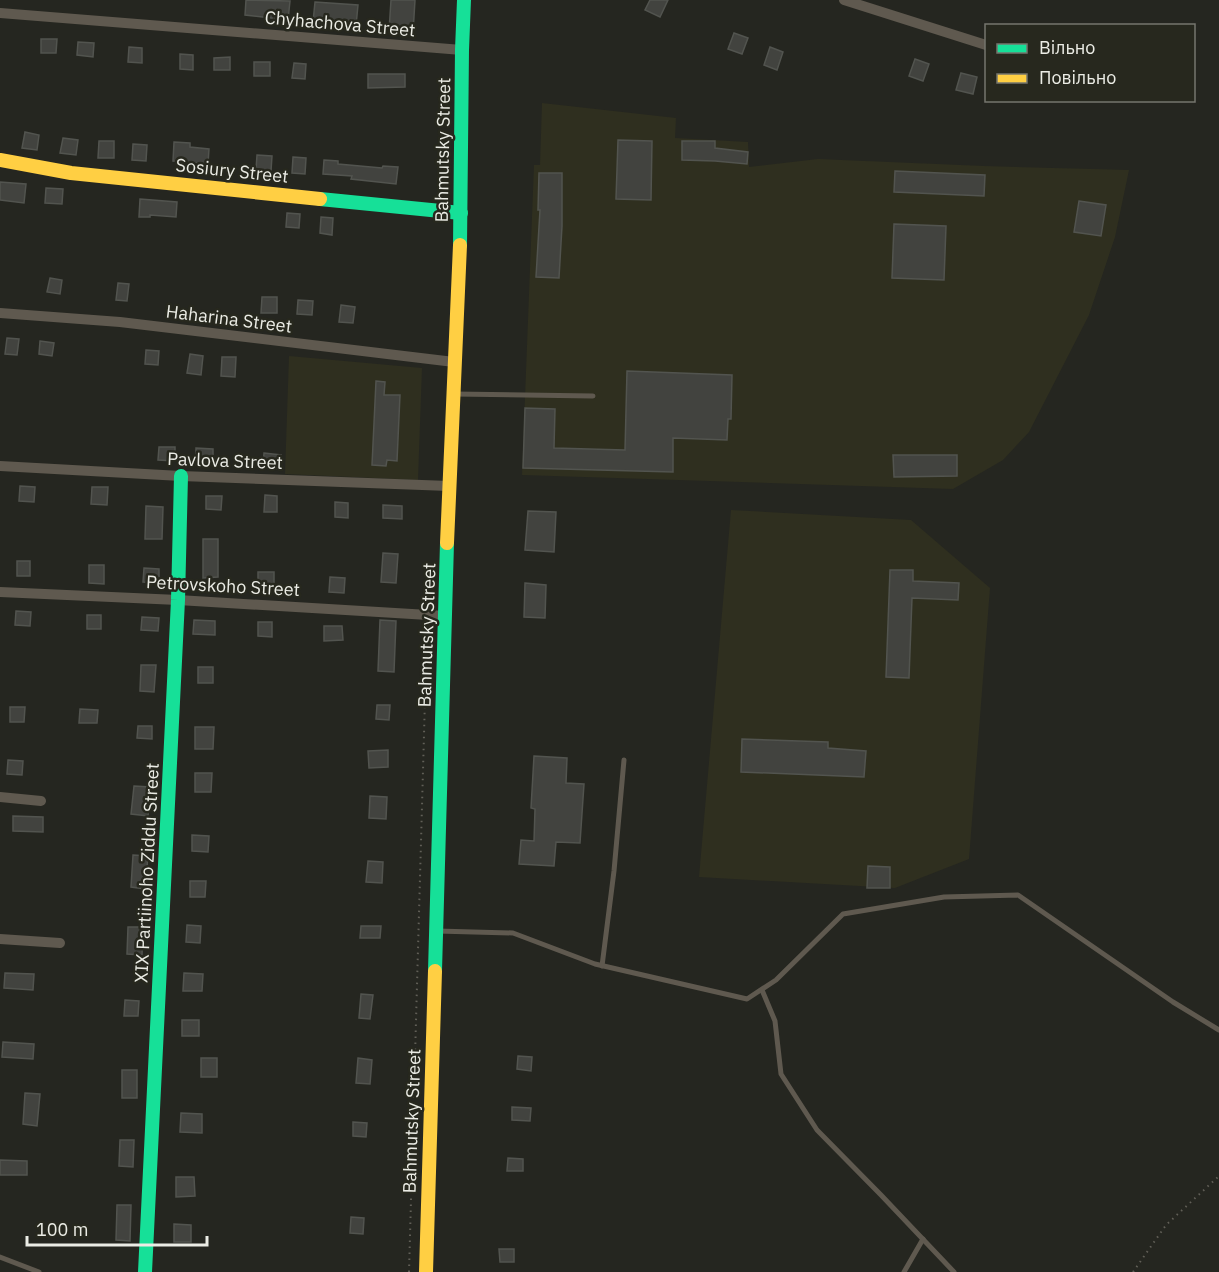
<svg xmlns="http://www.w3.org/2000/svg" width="1219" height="1272" font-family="'IBM Plex Sans',sans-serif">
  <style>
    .built { fill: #2f2f1f }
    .building { fill: #42433f; stroke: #52544f; stroke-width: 1.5 }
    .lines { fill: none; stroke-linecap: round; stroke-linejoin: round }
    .path { stroke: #615f57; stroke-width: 2; stroke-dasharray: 1.5 4.5; stroke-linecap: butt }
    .lane { stroke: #5f594f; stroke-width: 5 }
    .street { stroke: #5f594f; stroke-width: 10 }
    .fast { stroke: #16e098; stroke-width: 14 }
    .slow { stroke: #ffcf43; stroke-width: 14 }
    .labels { text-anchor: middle; stroke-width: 5; stroke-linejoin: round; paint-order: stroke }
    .street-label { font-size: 18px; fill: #ebece5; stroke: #27281e }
  </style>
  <rect width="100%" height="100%" fill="#252620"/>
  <!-- built -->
  <g class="built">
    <path d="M542,103L676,118L675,138L748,142L749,167L818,159L984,166L1129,170L1115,237L1089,315L1029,432L1003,460L953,489L522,475L534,165H540Z"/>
    <path d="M289,356L422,368L418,480L285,474Z"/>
    <path d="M731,510L911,520L990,588L969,859L895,888L699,877Z"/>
  </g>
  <!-- building -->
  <g class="building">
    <path d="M246,0L290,1L288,20L245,15Z"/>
    <path d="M391,0H415L413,33L389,31Z"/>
    <path d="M650,0H668L660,17L645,10Z"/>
    <path d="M315,2L358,5L356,26L313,22Z"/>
    <path d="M734,33L748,38L742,54L728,49Z"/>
    <path d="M41,39H57L56,53H41Z"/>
    <path d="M78,42L94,43L93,57L77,55Z"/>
    <path d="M129,47L142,48V63L128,62Z"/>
    <path d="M770,47L783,52L777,70L764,65Z"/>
    <path d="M180,54L193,55V70L180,69Z"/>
    <path d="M230,57V70H214V58Z"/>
    <path d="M915,59L929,64L923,81L909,76Z"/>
    <rect x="254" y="62" width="16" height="14"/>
    <path d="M294,63L306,64L305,79L292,78Z"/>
    <path d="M961,73L977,77L973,94L956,90Z"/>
    <path d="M368,74H405V87L368,88Z"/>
    <path d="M25,132L39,135L37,150L22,148Z"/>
    <path d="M63,138L78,140L76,155L60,153Z"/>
    <path d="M618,140L652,141L651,200L616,199Z"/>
    <path d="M99,141H114V158H98Z"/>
    <path d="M682,141H715V148L748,152L747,164L715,161L682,160Z"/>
    <path d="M174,142L190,143V147L209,149L208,164L173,161Z"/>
    <path d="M133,144L147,145L146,161L132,160Z"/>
    <path d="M257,155L272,156L271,171L256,170Z"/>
    <path d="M293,157L306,158L305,174L292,173Z"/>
    <path d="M324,160L338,161V164L382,168L383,166L398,167L396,184L351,179L352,176L323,174Z"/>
    <path d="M895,171L985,175L984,196L894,192Z"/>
    <path d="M539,173H562V226L559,278L536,277L540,210H538Z"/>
    <path d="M0,182L26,184L24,203L0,200Z"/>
    <path d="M46,188L63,189L62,204L45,203Z"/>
    <path d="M140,199L177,202L176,217L150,215V217H139Z"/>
    <path d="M1079,201L1106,205L1101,236L1074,232Z"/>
    <path d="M287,213L300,214L299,228L286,227Z"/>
    <path d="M321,217L333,218L332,235L320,233Z"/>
    <path d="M894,224L946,226L944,280L892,278Z"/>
    <path d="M50,278L62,280L60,294L47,292Z"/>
    <path d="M118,283L129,284L127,301L116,300Z"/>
    <path d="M262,297H277V313H261Z"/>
    <path d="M298,300L313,301L312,315L297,314Z"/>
    <path d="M341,305L355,307L353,323L339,322Z"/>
    <path d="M7,338L19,339L17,355L5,354Z"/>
    <path d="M40,341L54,343L52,356L39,354Z"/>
    <path d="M146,350L159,351L158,365L145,364Z"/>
    <path d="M190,354L203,356L201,375L187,373Z"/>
    <path d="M222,357H236L235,377L221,376Z"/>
    <path d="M627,371L732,375L731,419H728L727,440L673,438V472L523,468L525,408L555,409L554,448L625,450Z"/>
    <path d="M376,381L385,382L384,395H400L397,461L387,460L386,466L372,465Z"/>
    <path d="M159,447H175V461L158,460Z"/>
    <path d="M196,448L213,449V465H196Z"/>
    <path d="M264,453L281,455L279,469L263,468Z"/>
    <path d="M893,455H957V476L894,477Z"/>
    <path d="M20,486L35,487L34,502L19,501Z"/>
    <path d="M92,487H108L107,505L91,504Z"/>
    <path d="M265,495L277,496V512H264Z"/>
    <path d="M206,496H222L221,510L206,509Z"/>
    <path d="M335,502L348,503V518L335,517Z"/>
    <path d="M383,505L402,506V519L383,518Z"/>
    <path d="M146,506L163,507L162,539H145Z"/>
    <path d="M528,511L556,512L554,552L525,550Z"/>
    <path d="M203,539H218V577L203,578Z"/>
    <path d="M383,553L398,554L396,583L381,582Z"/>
    <rect x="17" y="561" width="13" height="15"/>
    <path d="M89,565H104V584L89,583Z"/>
    <path d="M144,568L159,569V583L143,582Z"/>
    <path d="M890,570H913V581L959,583L958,600L912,598L909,678L886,677Z"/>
    <rect x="258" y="572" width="16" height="13"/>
    <path d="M330,577L345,578L344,593L329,592Z"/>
    <path d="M525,583L546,585L545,618L524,617Z"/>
    <path d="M16,611L31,612L30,626L15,625Z"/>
    <rect x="87" y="615" width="14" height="14"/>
    <path d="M142,617L159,618L158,631L141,630Z"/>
    <path d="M194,620L215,621V635L193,634Z"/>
    <path d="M380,620L396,621L394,672L378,671Z"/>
    <path d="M258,622H272V637L258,636Z"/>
    <path d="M324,626H342L343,640L324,641Z"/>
    <path d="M141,665H156L154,692L140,691Z"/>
    <rect x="198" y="667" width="15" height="16"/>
    <path d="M377,705H390L389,720L376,719Z"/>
    <path d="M10,707H25L24,722H10Z"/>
    <path d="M80,709L98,710L97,723H79Z"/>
    <path d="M138,726H152V739L137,738Z"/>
    <path d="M195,727H214L213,749H195Z"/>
    <path d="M742,739L828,742V748L866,751L864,777L741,772Z"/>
    <path d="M388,750V767L369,768L368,751Z"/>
    <path d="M534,756L567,758L566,783L584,784L580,843L556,842L554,866L519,864L521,840L534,841L535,809L531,808Z"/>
    <path d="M8,760L23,761L22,775L7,774Z"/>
    <path d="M195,773H212L211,792H195Z"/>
    <path d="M134,786L150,787L148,816L131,814Z"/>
    <path d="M370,796L387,797L386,819L369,818Z"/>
    <path d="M13,816L43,817V832L13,831Z"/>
    <path d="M192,835L209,836L208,852L192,851Z"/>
    <path d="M133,855L148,856L145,889L131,887Z"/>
    <path d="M368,861L383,862L382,883L366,882Z"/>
    <path d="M868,866L890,867V888H867Z"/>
    <path d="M190,881H206L205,897H190Z"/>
    <path d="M187,925L201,926L200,943L186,942Z"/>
    <path d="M361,926H381L380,938H360Z"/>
    <path d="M128,927H143L142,955L127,954Z"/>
    <path d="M5,973L34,974L33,990L4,988Z"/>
    <path d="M184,973L203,974L202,991H183Z"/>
    <path d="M361,994L373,995L370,1019L359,1018Z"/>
    <path d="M125,1000L139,1001L138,1016H124Z"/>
    <rect x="182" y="1020" width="17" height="16"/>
    <path d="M3,1042L34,1044L33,1059L2,1057Z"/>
    <path d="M518,1056L532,1057L531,1071L517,1069Z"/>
    <rect x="201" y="1058" width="16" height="19"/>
    <path d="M358,1058L372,1060L370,1084L356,1083Z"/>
    <rect x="122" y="1070" width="15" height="28"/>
    <path d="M25,1093L40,1094L37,1126L23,1124Z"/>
    <path d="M512,1107L531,1108L530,1121L512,1120Z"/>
    <path d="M181,1113L202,1114V1133L180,1132Z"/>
    <path d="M353,1122L367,1123L366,1137L353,1136Z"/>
    <path d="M120,1140H134L133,1167L119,1166Z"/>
    <path d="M508,1158L523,1159V1171H507Z"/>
    <path d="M0,1160L27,1161V1175H0Z"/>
    <path d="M176,1177H194L195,1196L176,1197Z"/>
    <path d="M117,1205H131L130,1241L116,1240Z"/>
    <path d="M351,1217L364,1218L363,1234L350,1233Z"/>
    <path d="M174,1224L191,1225V1242H174Z"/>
    <path d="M499,1249H514V1262H500Z"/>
  </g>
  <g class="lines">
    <!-- path -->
    <g class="path">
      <path d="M409,1272L427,627"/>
      <path d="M1133,1272L1166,1225L1219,1176"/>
    </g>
    <!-- lane -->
    <g class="lane">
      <path d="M454,394L593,396"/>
      <path d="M437,931L513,933L595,964L747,999L776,980L843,914L944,897L1018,895L1173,1002L1219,1030"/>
      <path d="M602,966L614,871L624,760"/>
      <path d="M762,990L775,1021L781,1074L817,1130L881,1195L954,1272"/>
      <path d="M0,1257L39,1272"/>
      <path d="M904,1272L923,1239"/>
    </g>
    <!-- street -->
    <g class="street">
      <path d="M844,0L986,45"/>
      <path d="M0,13L462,50"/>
      <path d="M0,313L120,322L454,362"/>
      <path d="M0,466L181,476L449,486"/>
      <path d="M0,592L178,600L445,616"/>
      <path d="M0,797L41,801"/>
      <path d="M0,939L60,943"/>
    </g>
    <!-- fast -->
    <g class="fast">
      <path d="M320,199L461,213"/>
      <path d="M460,245L462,50L464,0"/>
      <path d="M435,971L447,543"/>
      <path d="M145,1272L178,600L181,476"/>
    </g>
    <!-- slow -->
    <g class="slow">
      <path d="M0,160L71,173L320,199"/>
      <path d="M447,543L460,245"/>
      <path d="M426,1272L435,971"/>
    </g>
  </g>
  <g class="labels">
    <!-- street labels -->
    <g class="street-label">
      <text transform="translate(340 24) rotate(5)" y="6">Chyhachova Street</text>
      <text transform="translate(443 150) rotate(-89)" y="6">Bahmutsky Street</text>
      <text transform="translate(232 171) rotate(6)" y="6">Sosiury Street</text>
      <text transform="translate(229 319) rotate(7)" y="6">Haharina Street</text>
      <text transform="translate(225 461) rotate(2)" y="6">Pavlova Street</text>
      <text transform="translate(223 586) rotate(3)" y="6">Petrovskoho Street</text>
      <text transform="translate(427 635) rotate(-88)" y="6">Bahmutsky Street</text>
      <text transform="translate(147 873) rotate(-87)" y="6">XIX Partiinoho Ziddu Street</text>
      <text transform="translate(412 1121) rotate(-88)" y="6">Bahmutsky Street</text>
    </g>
  </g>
  <!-- legend -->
  <rect x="985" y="24" width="210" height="78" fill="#27281e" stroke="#75766e" stroke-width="1.5"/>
  <rect x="997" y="44" width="30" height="9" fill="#16e098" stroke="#75766e" stroke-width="1.5"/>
  <text x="1039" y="54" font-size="18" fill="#ebece5">Вільно</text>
  <rect x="997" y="74" width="30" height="9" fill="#ffcf43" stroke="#75766e" stroke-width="1.5"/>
  <text x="1039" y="84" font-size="18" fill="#ebece5">Повільно</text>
  <!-- scale -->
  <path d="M27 1236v9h180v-9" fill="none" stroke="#ebece5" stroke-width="3"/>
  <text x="36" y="1236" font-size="18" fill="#ebece5" stroke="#27281e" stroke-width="4.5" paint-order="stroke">100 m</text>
</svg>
